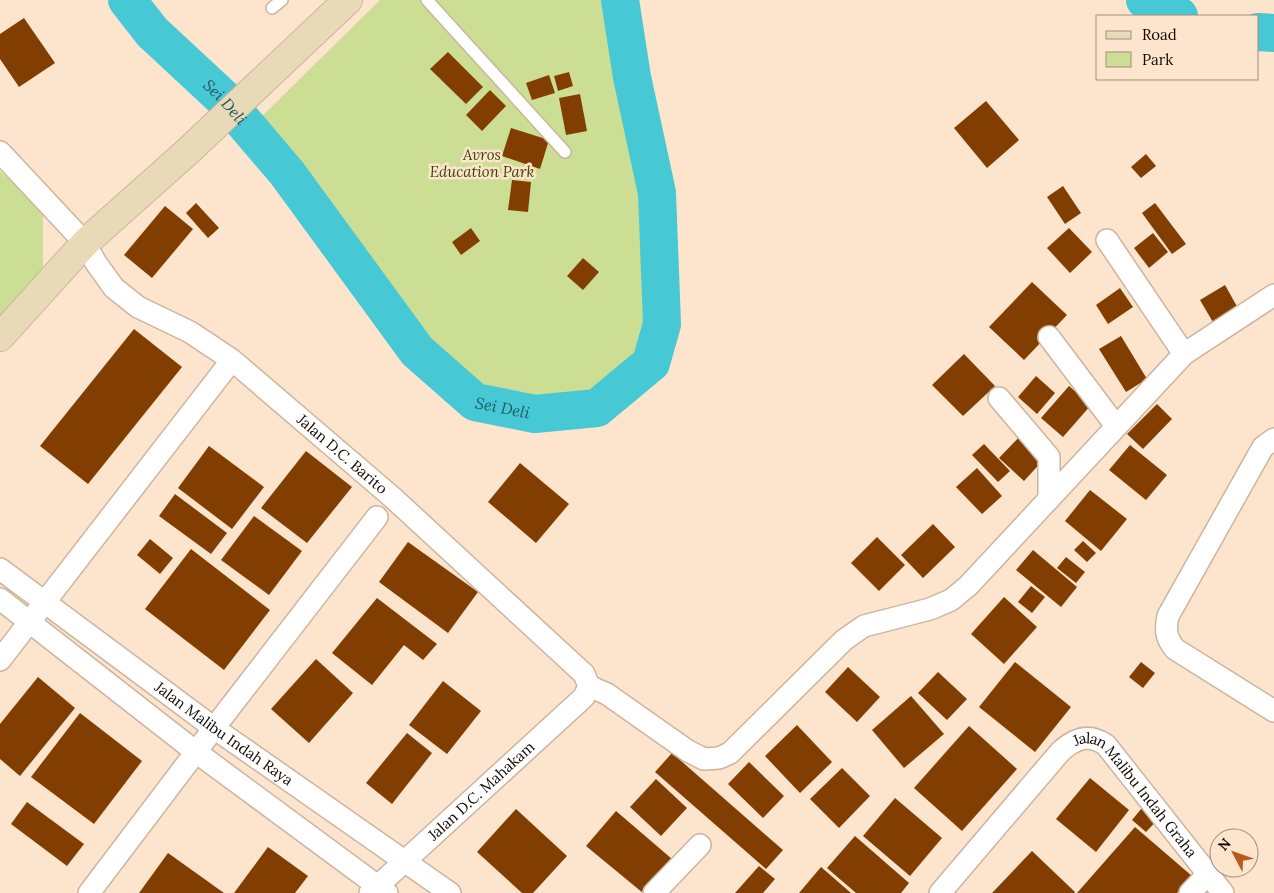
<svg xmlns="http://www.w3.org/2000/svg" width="1274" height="893" font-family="Lora,serif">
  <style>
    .green { fill: #ccde93 }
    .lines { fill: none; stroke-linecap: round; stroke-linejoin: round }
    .river { stroke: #46c8d5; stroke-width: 38 }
    .building { fill: #813e00 }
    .service-casing { stroke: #ccb49e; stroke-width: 14 }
    .minor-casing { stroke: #ccb49e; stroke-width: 24 }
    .secondary-casing { stroke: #ccb49e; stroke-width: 30 }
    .service { stroke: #fff; stroke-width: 11 }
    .minor { stroke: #fff; stroke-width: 21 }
    .secondary { stroke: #e9dab7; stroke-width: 28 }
    .labels { text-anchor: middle; stroke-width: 5; stroke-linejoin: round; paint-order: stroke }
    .park-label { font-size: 15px; font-style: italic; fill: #3b4604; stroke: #fde4cd }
    .street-label { font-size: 15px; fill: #120a04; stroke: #fde4cd }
    .water-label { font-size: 16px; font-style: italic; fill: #23595f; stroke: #fde4cd }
  </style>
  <rect width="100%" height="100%" fill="#fde4cd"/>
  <!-- green -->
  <g class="green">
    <path d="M380,0H624L632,77L657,193L662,317L651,363L597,408L535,414L475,402L436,368L377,297L249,129Z"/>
    <path d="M0,171L43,210V274L0,321Z"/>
  </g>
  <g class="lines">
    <!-- river -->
    <g class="river">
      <path id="s1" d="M127,0L152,32L223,98L287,173L417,351L475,402L535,414L597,408L651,363L662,324L657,193L632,77L620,0"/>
      <path d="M1145,0L1179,16"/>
      <path d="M1258,32L1274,33"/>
    </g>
  </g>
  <!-- building -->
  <g class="building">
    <path d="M24,18L55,63L19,87L0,59V34Z"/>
    <path d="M448,52L483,87L466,104L430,69Z"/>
    <path d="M569,72L573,86L558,91L554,76Z"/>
    <path d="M549,75L555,93L532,100L526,83Z"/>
    <path d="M490,90L506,106L482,131L466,115Z"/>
    <path d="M580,94L587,131L566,135L559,98Z"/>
    <path d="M986,101L1019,140L987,168L954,128Z"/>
    <path d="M511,128L549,140L540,169L502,156Z"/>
    <path d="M1146,154L1156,166L1141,178L1131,167Z"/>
    <path d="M512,180L531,182L528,212L508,210Z"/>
    <path d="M1063,186L1081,213L1065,224L1047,197Z"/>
    <path d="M196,203L219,228L208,238L186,213Z"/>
    <path d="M1155,203L1186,244L1172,254L1142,213Z"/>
    <path d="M165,206L193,229L152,278L124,255Z"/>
    <path d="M471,228L480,241L461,255L452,242Z"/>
    <path d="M1069,228L1092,252L1070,273L1047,248Z"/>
    <path d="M1153,233L1168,252L1149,268L1134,248Z"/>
    <path d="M583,258L599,272L583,290L567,276Z"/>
    <path d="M1032,282L1067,315L1024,360L989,327Z"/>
    <path d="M1225,285L1239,310L1214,324L1200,300Z"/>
    <path d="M1120,288L1133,307L1108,324L1096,305Z"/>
    <path d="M134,329L182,367L88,484L40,446Z"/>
    <path d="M1121,336L1147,379L1126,392L1099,349Z"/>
    <path d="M964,354L995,386L963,416L932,385Z"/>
    <path d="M1036,376L1055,393L1037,414L1018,397Z"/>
    <path d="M1069,386L1091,405L1063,437L1041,418Z"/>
    <path d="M1157,404L1172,419L1143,449L1127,434Z"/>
    <path d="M1021,435L1045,458L1024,481L999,458Z"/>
    <path d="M984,444L1010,471L998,482L972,455Z"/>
    <path d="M1130,445L1167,475L1146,500L1109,470Z"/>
    <path d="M209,446L264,487L232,529L178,488Z"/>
    <path d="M306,451L352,487L307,543L261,508Z"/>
    <path d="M520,463L569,504L536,543L488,502Z"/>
    <path d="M977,468L1002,496L982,514L956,487Z"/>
    <path d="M1090,490L1127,519L1101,551L1065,521Z"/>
    <path d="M175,494L227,533L211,554L159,516Z"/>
    <path d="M254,516L302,551L269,595L221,560Z"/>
    <path d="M933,524L955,547L923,578L901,555Z"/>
    <path d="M877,537L905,565L879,591L851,563Z"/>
    <path d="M150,539L173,558L160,574L137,555Z"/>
    <path d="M1083,541L1096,553L1087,562L1074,550Z"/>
    <path d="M408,542L478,592L448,633L379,582Z"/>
    <path d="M191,549L270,610L224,670L145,609Z"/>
    <path d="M1033,550L1077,587L1061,607L1016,570Z"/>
    <path d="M1066,557L1085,572L1076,583L1057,568Z"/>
    <path d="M1031,586L1045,597L1032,613L1018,602Z"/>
    <path d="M1004,597L1037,627L1004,664L971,634Z"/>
    <path d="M377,598L437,644L423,660L404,645L372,685L332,653Z"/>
    <path d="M316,659L353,693L309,743L271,709Z"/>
    <path d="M1015,662L1071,707L1035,752L979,707Z"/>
    <path d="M1141,662L1155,673L1143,688L1129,677Z"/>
    <path d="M848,667L880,697L857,722L825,692Z"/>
    <path d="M938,672L967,699L947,720L918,693Z"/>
    <path d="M38,677L75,708L20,776L0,759V724Z"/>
    <path d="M443,681L481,711L447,754L409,725Z"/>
    <path d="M911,696L944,734L904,768L872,730Z"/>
    <path d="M80,713L142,761L94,824L31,777Z"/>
    <path d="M797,725L832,762L800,793L765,756Z"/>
    <path d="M969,726L1017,769L962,831L914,788Z"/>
    <path d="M407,733L432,753L392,804L366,783Z"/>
    <path d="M672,753L783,850L766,869L655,772Z"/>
    <path d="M749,762L784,796L763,818L728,784Z"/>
    <path d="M842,768L870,796L839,828L810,799Z"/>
    <path d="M1090,778L1129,810L1096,852L1056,819Z"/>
    <path d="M656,779L687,808L661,836L630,807Z"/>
    <path d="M895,798L942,838L910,876L863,836Z"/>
    <path d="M27,802L84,844L67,866L11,824Z"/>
    <path d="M1146,803L1161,816L1146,832L1132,820Z"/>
    <path d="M516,809L567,856L533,893H522L477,852Z"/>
    <path d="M616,811L672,859L643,893L586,846Z"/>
    <path d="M1135,827L1192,876L1177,893H1077Z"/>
    <path d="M855,836L909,883L901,893H856L827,868Z"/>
    <path d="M268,847L308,876L295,893H234Z"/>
    <path d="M1032,851L1075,892L1074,893H992Z"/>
    <path d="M168,853L224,893H139Z"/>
    <path d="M759,866L775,879L763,893H735Z"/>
    <path d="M821,867L851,893H799Z"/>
  </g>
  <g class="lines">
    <defs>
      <g id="service">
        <path d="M427,0L565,152"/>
        <path d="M272,8L282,0"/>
      </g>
      <g id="minor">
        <path id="s2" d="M0,152L85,243L96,263L114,288L138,307L190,332L232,360L392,497L584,674L589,686"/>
        <path d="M1107,240L1184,354"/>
        <path d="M1049,337L1116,426"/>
        <path d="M999,398L1049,457V499"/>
        <path d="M1274,439L1263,447L1168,616C1165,630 1166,638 1175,649L1274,711"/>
        <path id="s3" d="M0,569L214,728L450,893"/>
        <path d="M0,599L196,752L387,893"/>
        <path d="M0,660L225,369"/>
        <path d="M589,686L607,694L688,751L704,759L719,758L730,753L844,640L864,626L930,609L951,600L968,586L1184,354L1274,295"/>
        <path d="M89,893L214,728L377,517"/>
        <path id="s4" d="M370,893L584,697L589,686"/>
        <path d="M654,893L700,845"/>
        <path id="s5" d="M940,893L1060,752C1075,738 1089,733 1106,745L1223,893"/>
        <path d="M1190,893L1208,874"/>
      </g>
      <path id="secondary" d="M0,337L85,243L186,153L348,0"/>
    </defs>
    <!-- service casing -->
    <use href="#service" class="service-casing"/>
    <!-- minor casing -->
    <use href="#minor" class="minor-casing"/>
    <!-- secondary casing -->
    <use href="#secondary" class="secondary-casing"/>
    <!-- service -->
    <use href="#service" class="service"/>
    <!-- minor -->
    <use href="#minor" class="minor"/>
    <!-- secondary -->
    <use href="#secondary" class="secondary"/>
  </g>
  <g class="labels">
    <!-- park labels -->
    <g class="park-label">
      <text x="482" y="160">Avros<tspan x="482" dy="17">Education Park</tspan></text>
    </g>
    <!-- street labels -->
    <g class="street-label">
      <text dy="5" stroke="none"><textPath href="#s2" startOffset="462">Jalan D.C. Barito</textPath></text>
      <text dy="5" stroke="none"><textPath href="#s3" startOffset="278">Jalan Malibu Indah Raya</textPath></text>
      <text dy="5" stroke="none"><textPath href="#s4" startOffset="151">Jalan D.C. Mahakam</textPath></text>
      <text dy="5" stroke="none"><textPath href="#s5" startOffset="290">Jalan Malibu Indah Graha</textPath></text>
    </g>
    <!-- water labels -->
    <g class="water-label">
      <text dy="6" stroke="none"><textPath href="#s1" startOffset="142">Sei Deli</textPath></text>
      <text dy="6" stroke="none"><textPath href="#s1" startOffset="562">Sei Deli</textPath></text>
    </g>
  </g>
  <!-- legend -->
  <rect x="1096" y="15" width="162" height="65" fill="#fde4cd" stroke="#9f8d7d"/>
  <rect x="1106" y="31" width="25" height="8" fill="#e9dab7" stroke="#9f8d7d"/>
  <text x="1142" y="40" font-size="15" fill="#120a04">Road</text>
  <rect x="1106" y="52" width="25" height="15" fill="#ccde93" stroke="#9f8d7d"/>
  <text x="1142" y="65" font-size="15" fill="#120a04">Park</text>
  <!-- north arrow -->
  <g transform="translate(1234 853) rotate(311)"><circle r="24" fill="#fde4cd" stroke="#9f8d7d"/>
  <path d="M0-4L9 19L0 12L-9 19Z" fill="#ba591a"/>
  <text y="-8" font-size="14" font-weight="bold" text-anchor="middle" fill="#120a04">N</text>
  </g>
</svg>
